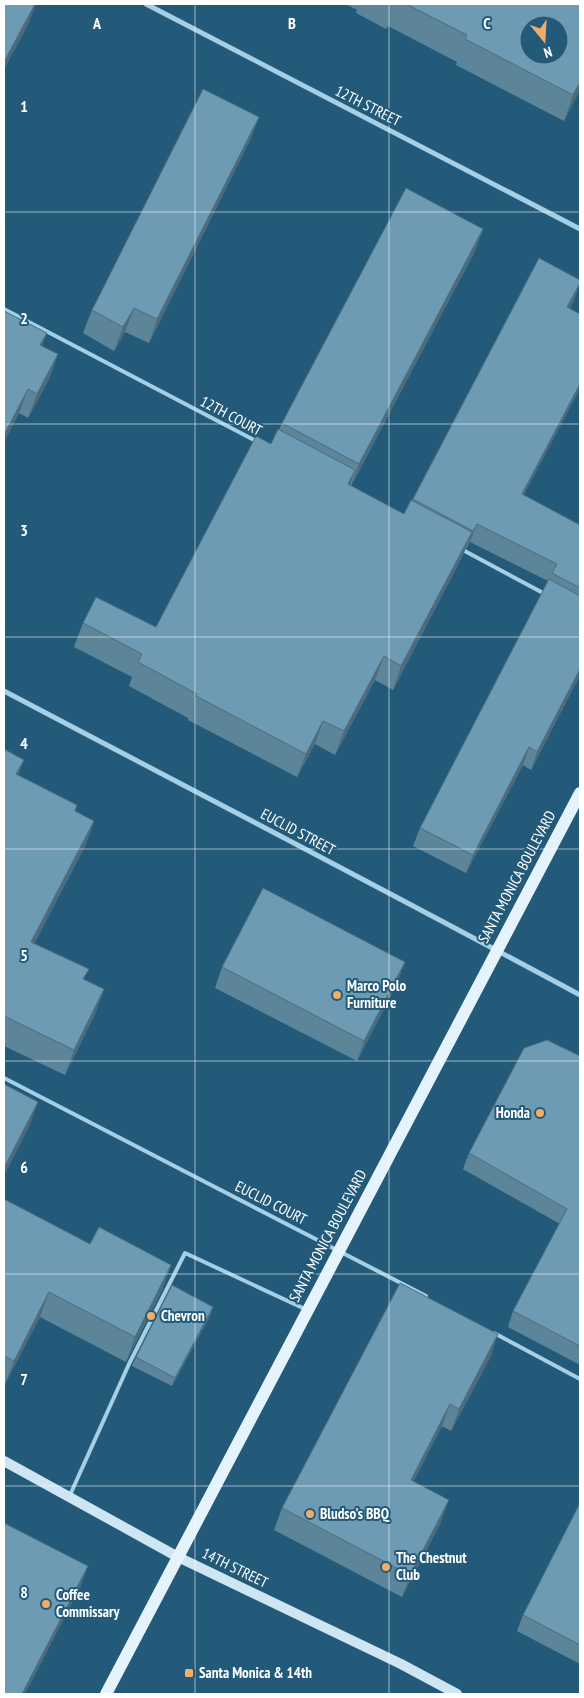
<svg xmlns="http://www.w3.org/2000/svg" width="584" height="1698" font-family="'PT Sans Narrow',sans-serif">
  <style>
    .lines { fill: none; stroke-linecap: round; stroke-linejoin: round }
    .lane { stroke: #a5cfe4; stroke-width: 4 }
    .street { stroke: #a5cfe4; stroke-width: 5 }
    .secondary { stroke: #cee6f4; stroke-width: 10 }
    .primary { stroke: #e5f3fc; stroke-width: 12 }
    .wall { fill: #5d859a }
    .shaded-wall { fill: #4c6c7d }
    .building { fill: #6c9bb3; stroke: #4c6c7d; fill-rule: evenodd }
    .grid { fill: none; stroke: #fff; stroke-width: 1; stroke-opacity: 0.55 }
    .poi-dot { fill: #efad68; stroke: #235a79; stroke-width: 2 }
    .labels { text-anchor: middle; stroke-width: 4; stroke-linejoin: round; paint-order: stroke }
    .street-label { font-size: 15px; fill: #fff; stroke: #235a79 }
    .poi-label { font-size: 15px; font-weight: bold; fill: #fff; stroke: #235a79; text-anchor: start }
    .grid-label { font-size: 16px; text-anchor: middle; font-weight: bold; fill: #fff; stroke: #235a79; stroke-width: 4; stroke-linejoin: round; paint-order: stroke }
  </style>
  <rect width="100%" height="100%" fill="#235a79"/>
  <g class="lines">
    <!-- lane -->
    <g class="lane">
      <path d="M4,309L258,442"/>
      <path d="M461,549L545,594"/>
      <path d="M4,1078L426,1296"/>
      <path d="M494,1333L580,1379"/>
      <path d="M70,1495L129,1364L185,1253L305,1309"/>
    </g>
    <!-- street -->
    <g class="street">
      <path d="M146,4L580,229"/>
      <path d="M4,691C196,792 389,892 580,995"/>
    </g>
    <!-- secondary -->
    <path class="secondary" d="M4,1461L178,1557L401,1664L457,1694"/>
    <!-- primary -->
    <path class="primary" d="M106,1694L580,793"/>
  </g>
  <!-- wall -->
  <g class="wall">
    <path d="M346,4H580V90L564,121L456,65L457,62L388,26L386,29L356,13L357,10Z"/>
    <path d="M259,117L250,140L149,343L125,332L114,351L83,333L92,310Z"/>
    <path d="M483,229L474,253L351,486L404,514L412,500L539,258L575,298L570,308L524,495L580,525V675L531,770L523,765L466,873L413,846L420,828L548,581L470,542L466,549V548L463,555L393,690L375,680L335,755L315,744L297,777L188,720V718L129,686L132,677L74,647L83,623L156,627L271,444L279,430L282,423Z"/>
    <path d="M4,311L42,346L58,354L49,379L28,418L19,413L4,442Z"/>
    <path d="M4,749L24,760L18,775L75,811L94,821L85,846L34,944L85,980L104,989L95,1014L65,1075L4,1046Z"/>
    <path d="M222,967L398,982L357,1061L215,988Z"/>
    <path d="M580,1056V1365L508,1327L513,1311L560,1224L463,1169L469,1153Z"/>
    <path d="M4,1199L90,1244L171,1265L162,1290L126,1362L40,1317L4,1386Z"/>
    <path d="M213,1307L210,1316L172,1386L132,1366L136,1357Z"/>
    <path d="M491,1356L451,1431L442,1426L413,1482L441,1522L402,1597L274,1530L282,1508Z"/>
    <path d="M580,1503V1664L517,1631L523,1615Z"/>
  </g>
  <!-- shaded-wall -->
  <g class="shaded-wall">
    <path d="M35,4H36L29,23L4,70V62Z"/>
    <path d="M580,82V90L564,121L573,95Z"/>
    <path d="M259,117L250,140L149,343L157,319Z"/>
    <path d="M483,229L474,253L350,487L359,464Z"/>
    <path d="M580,283L575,298L561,325L567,307Z"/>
    <path d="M134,308L125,332L114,351L123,327Z"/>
    <path d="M47,333L38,357L40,345Z"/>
    <path d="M58,354L49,379L28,418L37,394Z"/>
    <path d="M580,384V389L515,512L522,494Z"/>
    <path d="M28,389L19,413L4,442V435Z"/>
    <path d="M355,470L347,494L348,484Z"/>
    <path d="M477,524L470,542L466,549L473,531Z"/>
    <path d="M472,532L463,555L393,690L401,666Z"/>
    <path d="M384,656L375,680L335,755L344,731Z"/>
    <path d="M580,669V675L531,770L537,752Z"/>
    <path d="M323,721L315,744L297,777L306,754Z"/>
    <path d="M529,747L523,765L466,873L473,855Z"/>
    <path d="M24,760L14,785L16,774Z"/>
    <path d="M94,821L85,846L22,967L31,942Z"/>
    <path d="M405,962L398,982L357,1061L364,1041Z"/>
    <path d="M104,989L95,1014L65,1075L74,1050Z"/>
    <path d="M38,1102L29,1127L4,1176V1168Z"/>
    <path d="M171,1265L162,1290L126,1362L135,1337Z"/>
    <path d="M49,1292L40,1317L4,1386L14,1361Z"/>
    <path d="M213,1307L210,1316L172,1386L175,1378Z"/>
    <path d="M498,1334L491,1356L451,1431L459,1409Z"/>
    <path d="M450,1404L442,1426L403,1502L411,1480Z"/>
    <path d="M449,1500L441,1522L402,1597L410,1575Z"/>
    <path d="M88,1566L80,1588L25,1694H22Z"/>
  </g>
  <!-- building -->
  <g class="building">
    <path d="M4,4H35L4,62Z"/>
    <path d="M406,4H580V82L573,95L465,39L467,35ZM529,25H559V55H529Z"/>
    <path d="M203,89L259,117L157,319L134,308L123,327L92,310Z"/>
    <path d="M406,188L483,229L359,464L282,423Z"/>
    <path d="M539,258L580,280V283L567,307L580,314V384L522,494L580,525V588L552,573L557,564L477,524L473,531L413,499Z"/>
    <path d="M4,311L47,333L40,345L58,354L37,394L28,389L4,435Z"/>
    <path d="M278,429L355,470L348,484L404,514L411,500L472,532L401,666L384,656L344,731L323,721L306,754L196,696L197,694L138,662L142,654L83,623L96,597L156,627L256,436L271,444Z"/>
    <path d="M549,579L580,596V669L537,752L529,747L473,855L420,828Z"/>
    <path d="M4,749L24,760L16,774L77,805L75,811L94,821L31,942L89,969L83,979L104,989L74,1050L4,1016Z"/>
    <path d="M263,888L405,962L364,1041L222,967Z"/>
    <path d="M547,1040L580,1056V1346L513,1311L567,1209L469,1153L524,1048Z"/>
    <path d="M4,1084L38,1102L4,1168Z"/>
    <path d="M4,1199L90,1244L99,1227L171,1265L135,1337L49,1292L14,1361L4,1356Z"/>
    <path d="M400,1283L498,1334L459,1409L450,1404L411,1480L449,1500L410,1575L282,1508Z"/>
    <path d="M172,1285L213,1307L175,1378L136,1357Z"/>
    <path d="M580,1503V1645L523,1615Z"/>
    <path d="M4,1523L88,1566L22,1694H4Z"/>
  </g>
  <!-- grid -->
  <path class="grid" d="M195,4V1694M389,4V1694M4,212H580M4,424H580M4,637H580M4,849H580M4,1061H580M4,1274H580M4,1486H580"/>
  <!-- markers -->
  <g class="poi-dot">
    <circle cx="337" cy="995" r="5"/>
    <circle cx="540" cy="1113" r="5"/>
    <circle cx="151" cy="1316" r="5"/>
    <circle cx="310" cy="1514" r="5"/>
    <circle cx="386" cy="1567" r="5"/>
    <circle cx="46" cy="1604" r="5"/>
    <rect x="184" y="1668" width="10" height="10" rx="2.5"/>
  </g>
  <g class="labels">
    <!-- street labels -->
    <g class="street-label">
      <text transform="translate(368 106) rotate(27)" y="5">12TH STREET</text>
      <text transform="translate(231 416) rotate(28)" y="5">12TH COURT</text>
      <text transform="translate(298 832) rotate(28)" y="5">EUCLID STREET</text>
      <text transform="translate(517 877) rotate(-62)" y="5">SANTA MONICA BOULEVARD</text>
      <text transform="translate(271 1203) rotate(27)" y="5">EUCLID COURT</text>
      <text transform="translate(328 1236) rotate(-62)" y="5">SANTA MONICA BOULEVARD</text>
      <text transform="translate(235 1568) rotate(26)" y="5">14TH STREET</text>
    </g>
    <!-- poi labels -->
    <g class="poi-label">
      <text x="347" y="991">Marco Polo<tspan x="347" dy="17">Furniture</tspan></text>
      <text x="530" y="1118" text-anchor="end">Honda</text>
      <text x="161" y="1321">Chevron</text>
      <text x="320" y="1519">Bludso's BBQ</text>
      <text x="396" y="1563">The Chestnut<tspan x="396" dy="17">Club</tspan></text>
      <text x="56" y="1600">Coffee<tspan x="56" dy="17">Commissary</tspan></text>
      <text x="199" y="1678">Santa Monica &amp; 14th</text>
    </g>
  </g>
  <g class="grid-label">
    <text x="97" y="29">A</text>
    <text x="292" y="29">B</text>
    <text x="487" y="29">C</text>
    <text x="24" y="112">1</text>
    <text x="24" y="324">2</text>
    <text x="24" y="536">3</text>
    <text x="24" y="749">4</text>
    <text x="24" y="961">5</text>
    <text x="24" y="1173">6</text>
    <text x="24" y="1385">7</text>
    <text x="24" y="1598">8</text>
  </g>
  <!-- border -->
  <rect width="584" height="1698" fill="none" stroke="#ffffff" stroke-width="10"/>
  <!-- north arrow -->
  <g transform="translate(544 40) rotate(162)"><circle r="24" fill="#235a79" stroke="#7b9caf"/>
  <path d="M0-4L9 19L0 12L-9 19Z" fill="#efad68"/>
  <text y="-8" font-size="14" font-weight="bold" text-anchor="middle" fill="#ffffff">N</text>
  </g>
</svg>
